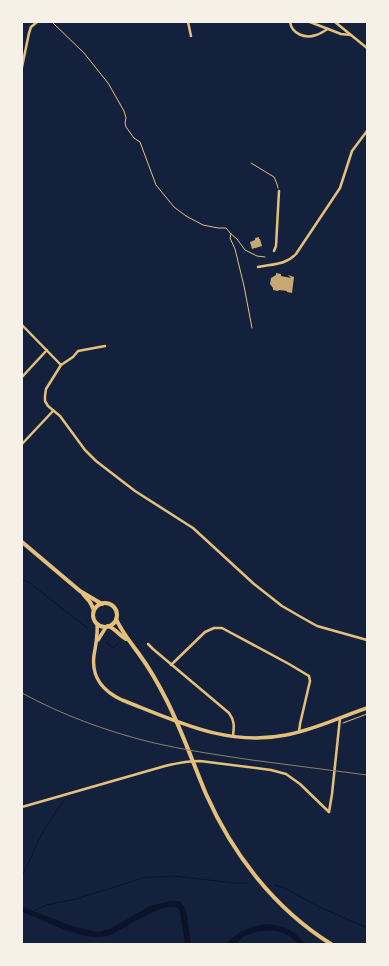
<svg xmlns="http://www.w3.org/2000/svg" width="389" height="966" font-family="'Roboto Condensed',sans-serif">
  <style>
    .water { fill: #0b132b }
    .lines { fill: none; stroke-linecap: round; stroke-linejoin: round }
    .stream { stroke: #0b132b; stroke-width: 1 }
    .building { fill: #c6a872 }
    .path { stroke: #e5c07b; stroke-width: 1 }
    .minor { stroke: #e5c07b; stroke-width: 2.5 }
    .secondary { stroke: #e5c07b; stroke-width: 3.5 }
    .primary { stroke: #e5c07b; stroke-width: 4 }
    .rail { stroke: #918062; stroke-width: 1 }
  </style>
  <rect width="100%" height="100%" fill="#14213d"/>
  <!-- water -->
  <g class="water">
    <path d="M170,901H180L186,910L191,944H185L180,912C175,893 121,931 110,935C90,941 71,932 53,925C43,920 32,916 22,912V907L75,927L99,932L110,929L150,906Z"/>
    <path d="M268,924C286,927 294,930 306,944H298C284,927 264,928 245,936C241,938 239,942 235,944C232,945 228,944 225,944L240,932L255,926Z"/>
  </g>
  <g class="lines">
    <!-- stream -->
    <g class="stream">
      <path d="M22,579L30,583L87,628"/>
      <path d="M106,642L112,647H115L119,642"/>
      <path d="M22,875C29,864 33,853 38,841C46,827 55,812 65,799"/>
      <path d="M275,885L285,888L315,905L367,928"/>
      <path d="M32,912L46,905L76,899L143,878L173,876L235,883H247"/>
    </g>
  </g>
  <!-- building -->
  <g class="building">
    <path d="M259,237V239H260L262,246L252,249L250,242L255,240V238Z"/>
    <path d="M276,273L281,274V276L291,278L288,275L294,277L292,293L287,292V291L279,290L278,291L273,290V288L270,284L271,278L276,275Z"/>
  </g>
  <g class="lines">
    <!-- path -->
    <g class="path">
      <path d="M52,22L84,53L108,83L124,111L126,118L125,123L126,127L134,138L140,142L156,185L174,207L186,216L203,225L218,228H226L231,234L237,239L245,250L257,256L265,257"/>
      <path d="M251,163L274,177L277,184L278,188"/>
      <path d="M231,234L230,238L235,249L244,286L252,328"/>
      <path d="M343,723L367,714"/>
    </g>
    <!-- minor -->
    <g class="minor">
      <path d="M188,22L191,36"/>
      <path d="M290,22C292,34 305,39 316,35C320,34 324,31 328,29"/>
      <path d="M310,22L341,34L351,35"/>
      <path d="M335,22L367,48"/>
      <path d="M22,67L29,33L31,27L37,22"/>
      <path d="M274,251L276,246L279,191"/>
      <path d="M258,267C272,264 286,265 296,254L340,188L352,151L367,131"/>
      <path d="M22,325L61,365L46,389L45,396V401L48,406L60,416L85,450L96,461L135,491L193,528L254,584L282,606L301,617L317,626L367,640"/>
      <path d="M61,365L73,357L78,351L105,346"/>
      <path d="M22,377L47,350"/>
      <path d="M22,444L53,411"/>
      <path d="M148,644L153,649L229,713C235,721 234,727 233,736"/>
      <path d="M171,665L205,632L214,628H222L289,664L309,676L310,681L300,724L299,732"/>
      <path d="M22,807L165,766C177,763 188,761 200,761L271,770L286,774L300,784L329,812"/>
      <path d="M329,812L332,794L340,718"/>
    </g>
    <!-- secondary -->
    <g class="secondary">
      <path d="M97,624C98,635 96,644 94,655C91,678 103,691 122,700C176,721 227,747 286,735C314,730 340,717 367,708"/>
      <path d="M98,640L106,627"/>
    </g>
    <!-- primary -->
    <g class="primary">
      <path d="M22,542L80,591L102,604"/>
      <path d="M83,594L90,602L94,610"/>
      <circle cx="105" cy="615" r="12"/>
      <path d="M116,619C122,632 131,643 139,654C150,669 159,685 167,701C182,731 193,763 206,794C233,855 275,909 331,944"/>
      <path d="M108,626C116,629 119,635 126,639"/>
    </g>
    <!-- rail -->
    <path class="rail" d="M22,693C62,715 106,731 150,742C184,750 218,755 252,760C290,765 329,770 367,775"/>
  </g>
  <!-- border -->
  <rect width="389" height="966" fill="none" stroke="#f6f1e7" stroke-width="46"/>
</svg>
